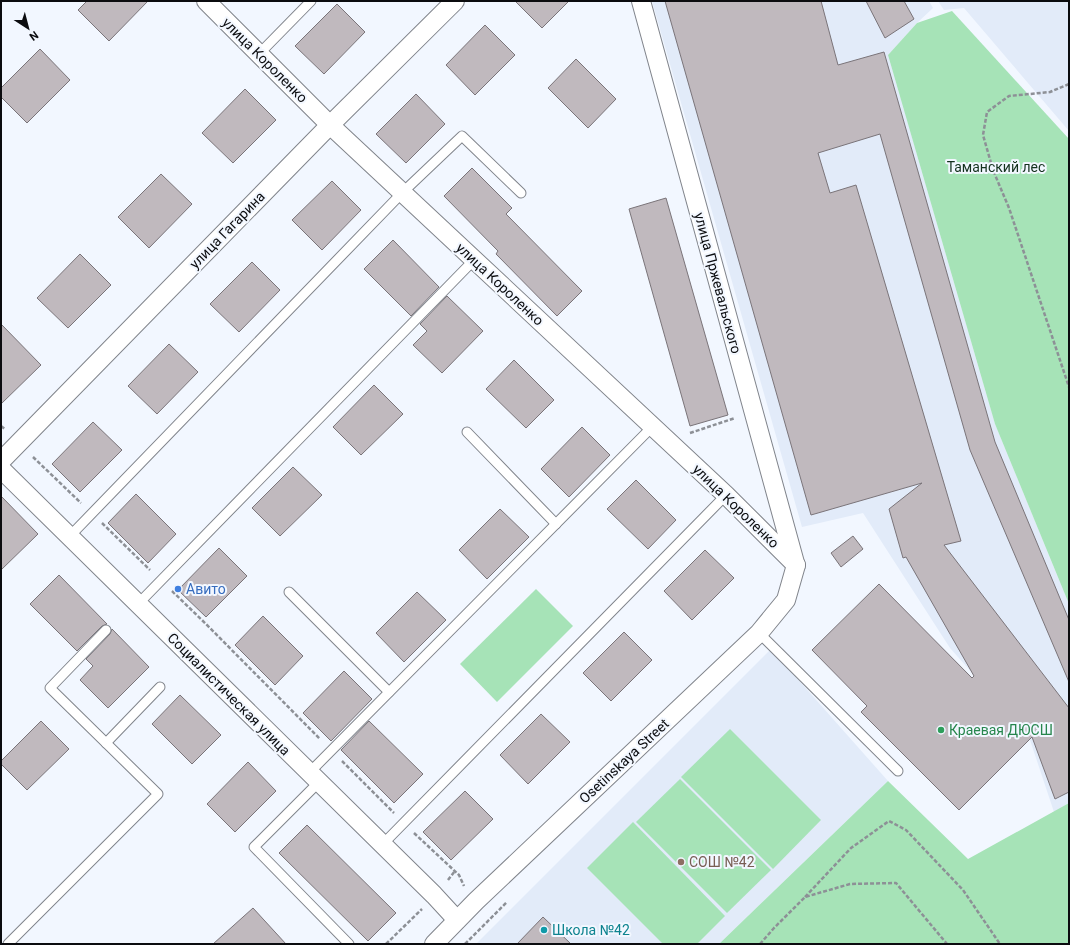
<svg xmlns="http://www.w3.org/2000/svg" width="1070" height="945" font-family="Roboto,sans-serif">
  <style>
    .built { fill: #e2ebf9 }
    .green { fill: #a6e3b7 }
    .building { fill: #c0b9be; stroke: #7a7479 }
    .lines { fill: none; stroke-linecap: round; stroke-linejoin: round }
    .service-casing { stroke: #80848b; stroke-width: 11 }
    .minor-casing { stroke: #80848b; stroke-width: 20 }
    .path { stroke: #8d9096; stroke-width: 2.5; stroke-dasharray: 4 2; stroke-linecap: butt }
    .service { stroke: #fff; stroke-width: 9 }
    .minor { stroke: #fff; stroke-width: 18 }
    .shop-dot { fill: #3f7fe0; stroke: #f2f7ff; stroke-width: 1.5 }
    .leisure-dot { fill: #2e9e5b; stroke: #f2f7ff; stroke-width: 1.5 }
    .education-dot { fill: #8d6e63; stroke: #f2f7ff; stroke-width: 1.5 }
    .culture-dot { fill: #0f9aa8; stroke: #f2f7ff; stroke-width: 1.5 }
    .labels { text-anchor: middle; stroke-width: 4; stroke-linejoin: round; paint-order: stroke }
    .street-label { font-size: 14px; fill: #0b0c0f; stroke: #f2f7ff }
    .park-label { font-size: 14px; fill: #13311d; stroke: #f2f7ff }
    .shop-label { font-size: 14px; fill: #366cbe; stroke: #f2f7ff; text-anchor: start }
    .leisure-label { font-size: 14px; fill: #27864d; stroke: #f2f7ff; text-anchor: start }
    .education-label { font-size: 14px; fill: #785e54; stroke: #f2f7ff; text-anchor: start }
    .culture-label { font-size: 14px; fill: #0d838f; stroke: #f2f7ff; text-anchor: start }
  </style>
  <rect width="100%" height="100%" fill="#f2f7ff"/>
  <!-- built -->
  <g class="built">
    <path d="M652,1H929L933,8L917,23L888,55L995,424L1069,604V803L1054,812L1029,737L950,648L863,513L802,527Z"/>
    <path d="M938,1H1069V131L964,8L944,10Z"/>
    <path d="M771,649L888,781L719,944H476Z"/>
  </g>
  <!-- green -->
  <g class="green">
    <path d="M952,11L1069,139V604L995,424L888,55L917,23Z"/>
    <path d="M536,589L573,626L497,702L460,664Z"/>
    <path d="M730,729L821,820L773,869L681,777Z"/>
    <path d="M680,779L771,870L727,913L636,822Z"/>
    <path d="M888,781L968,859L1069,803V944H719Z"/>
    <path d="M633,822L725,916L697,944H663L587,868Z"/>
  </g>
  <!-- building -->
  <g class="building">
    <path d="M87,1H148L109,41L78,10Z"/>
    <path d="M515,1H569L542,28Z"/>
    <path d="M665,1H821L838,65L884,52L995,442L1069,620V682L970,450L880,134L818,153L830,193L856,185L961,541L944,545L1069,708V792L1055,799L1032,737L959,810L861,712L867,706L812,650L879,584L972,678L974,676L906,557L903,558L889,509L922,483L811,515Z"/>
    <path d="M866,1H904L914,19L885,38Z"/>
    <path d="M337,4L365,32L324,74L295,46Z"/>
    <path d="M485,25L515,55L475,95L446,65Z"/>
    <path d="M40,49L70,80L27,123L1,97V88Z"/>
    <path d="M576,59L616,99L588,128L548,88Z"/>
    <path d="M245,89L276,120L233,163L202,133Z"/>
    <path d="M416,94L445,124L406,163L376,134Z"/>
    <path d="M472,168L512,208L506,214L582,291L557,316L496,254L498,251L444,196Z"/>
    <path d="M161,174L192,204L149,248L118,217Z"/>
    <path d="M332,181L361,210L322,250L292,220Z"/>
    <path d="M666,198L728,415L690,426L629,209Z"/>
    <path d="M393,240L439,287L411,316L364,269Z"/>
    <path d="M80,254L111,285L68,328L37,298Z"/>
    <path d="M252,262L280,290L239,332L210,304Z"/>
    <path d="M447,296L483,331L442,373L413,345L427,331L420,324Z"/>
    <path d="M1,324L41,365L1,404Z"/>
    <path d="M169,344L198,372L157,414L128,386Z"/>
    <path d="M514,360L554,400L526,428L486,389Z"/>
    <path d="M374,385L403,414L361,455L333,427Z"/>
    <path d="M93,422L122,450L80,492L52,464Z"/>
    <path d="M582,427L610,455L569,497L541,469Z"/>
    <path d="M293,467L322,495L280,536L252,508Z"/>
    <path d="M636,480L676,520L648,549L607,509Z"/>
    <path d="M136,494L176,534L148,563L108,523Z"/>
    <path d="M1,496L38,534L1,570Z"/>
    <path d="M500,509L529,537L487,579L459,550Z"/>
    <path d="M853,536L863,549L841,567L831,553Z"/>
    <path d="M219,548L247,576L206,617L178,590Z"/>
    <path d="M705,550L734,578L692,620L664,591Z"/>
    <path d="M59,575L107,624L102,626L77,651L30,604Z"/>
    <path d="M417,592L446,620L404,662L376,633Z"/>
    <path d="M263,616L303,656L275,685L235,645Z"/>
    <path d="M112,629L149,667L108,708L80,680L93,666L86,659L110,634Z"/>
    <path d="M624,632L652,660L611,701L583,673Z"/>
    <path d="M344,671L372,699L331,741L303,713Z"/>
    <path d="M180,695L221,735L192,764L152,724Z"/>
    <path d="M541,714L570,742L528,784L500,755Z"/>
    <path d="M41,721L69,749L27,790L1,764V761Z"/>
    <path d="M369,721L423,774L394,803L341,750Z"/>
    <path d="M248,762L276,791L235,832L207,804Z"/>
    <path d="M465,791L493,819L451,860L423,832Z"/>
    <path d="M307,825L396,913L368,941L279,853Z"/>
    <path d="M253,908L286,944H213Z"/>
    <path d="M543,917L571,944H517Z"/>
  </g>
  <g class="lines">
    <defs>
      <g id="service">
        <path d="M259,54L311,1"/>
        <path d="M467,432L556,524"/>
        <path d="M70,536L402,193L462,136L521,193"/>
        <path d="M289,592L389,692"/>
        <path d="M138,604L474,260"/>
        <path d="M759,633L898,771"/>
        <path d="M106,743L160,687"/>
        <path d="M309,773L653,426"/>
        <path d="M319,782L254,847L349,944"/>
        <path d="M382,845L726,495"/>
        <path d="M8,944L158,794L50,688L106,630"/>
      </g>
      <g id="minor">
        <path d="M206,1L330,125L726,495L796,565"/>
        <path d="M641,1L795,563"/>
        <path d="M1,461L330,125L455,1"/>
        <path d="M1,469L434,895L457,920"/>
        <path d="M434,944L476,901L759,633L786,600L796,565"/>
      </g>
    </defs>
    <!-- service casing -->
    <use href="#service" class="service-casing"/>
    <!-- minor casing -->
    <use href="#minor" class="minor-casing"/>
    <!-- path -->
    <g class="path">
      <path d="M1069,84L1050,92L1009,96L987,112L983,135L993,170L1009,208L1069,387"/>
      <path d="M1,426L5,429"/>
      <path d="M690,433L735,418"/>
      <path d="M33,457L81,503"/>
      <path d="M102,523L150,570"/>
      <path d="M172,591L206,624L320,739"/>
      <path d="M342,761L394,813"/>
      <path d="M414,833L459,875L464,886"/>
      <path d="M448,880L455,871"/>
      <path d="M805,897L851,848L889,821L906,830L963,890L1000,944"/>
      <path d="M386,944L422,909"/>
      <path d="M465,944L507,902"/>
      <path d="M760,944L774,928L805,897L850,884L896,883L947,944"/>
    </g>
    <!-- service -->
    <use href="#service" class="service"/>
    <!-- minor -->
    <use href="#minor" class="minor"/>
  </g>
  <!-- markers -->
  <circle class="shop-dot" cx="178" cy="589" r="4"/>
  <circle class="leisure-dot" cx="941" cy="730" r="4"/>
  <circle class="education-dot" cx="681" cy="862" r="4"/>
  <circle class="culture-dot" cx="544" cy="930" r="4"/>
  <g class="labels">
    <!-- street labels -->
    <g class="street-label">
      <text transform="translate(265 60) rotate(45)" y="5">улица Короленко</text>
      <text transform="translate(227 230) rotate(-46)" y="5">улица Гагарина</text>
      <text transform="translate(718 283) rotate(75)" y="5">улица Пржевальского</text>
      <text transform="translate(500 284) rotate(43)" y="5">улица Короленко</text>
      <text transform="translate(736 506) rotate(44)" y="5">улица Короленко</text>
      <text transform="translate(229 694) rotate(45)" y="5">Социалистическая улица</text>
      <text transform="translate(624 761) rotate(-43)" y="5">Osetinskaya Street</text>
    </g>
    <!-- park labels -->
    <g class="park-label">
      <text x="996" y="172">Таманский лес</text>
    </g>
    <!-- shop labels -->
    <g class="shop-label">
      <text x="186" y="594">Авито</text>
    </g>
    <!-- leisure labels -->
    <g class="leisure-label">
      <text x="949" y="735">Краевая ДЮСШ</text>
    </g>
    <!-- education labels -->
    <g class="education-label">
      <text x="689" y="867">СОШ №42</text>
    </g>
    <!-- culture labels -->
    <g class="culture-label">
      <text x="552" y="935">Школа №42</text>
    </g>
  </g>
  <!-- border -->
  <rect width="1070" height="945" fill="none" stroke="#0b0c0f" stroke-width="4"/>
  <!-- north arrow -->
  <g transform="translate(28 28) rotate(144)" stroke="#f2f7ff" stroke-width="3" paint-order="stroke">
  <path d="M0-3L7 15L0 10L-7 15Z" fill="#0b0c0f"/>
  <text y="-6" font-size="11" font-weight="bold" text-anchor="middle" fill="#0b0c0f">N</text>
  </g>
</svg>
